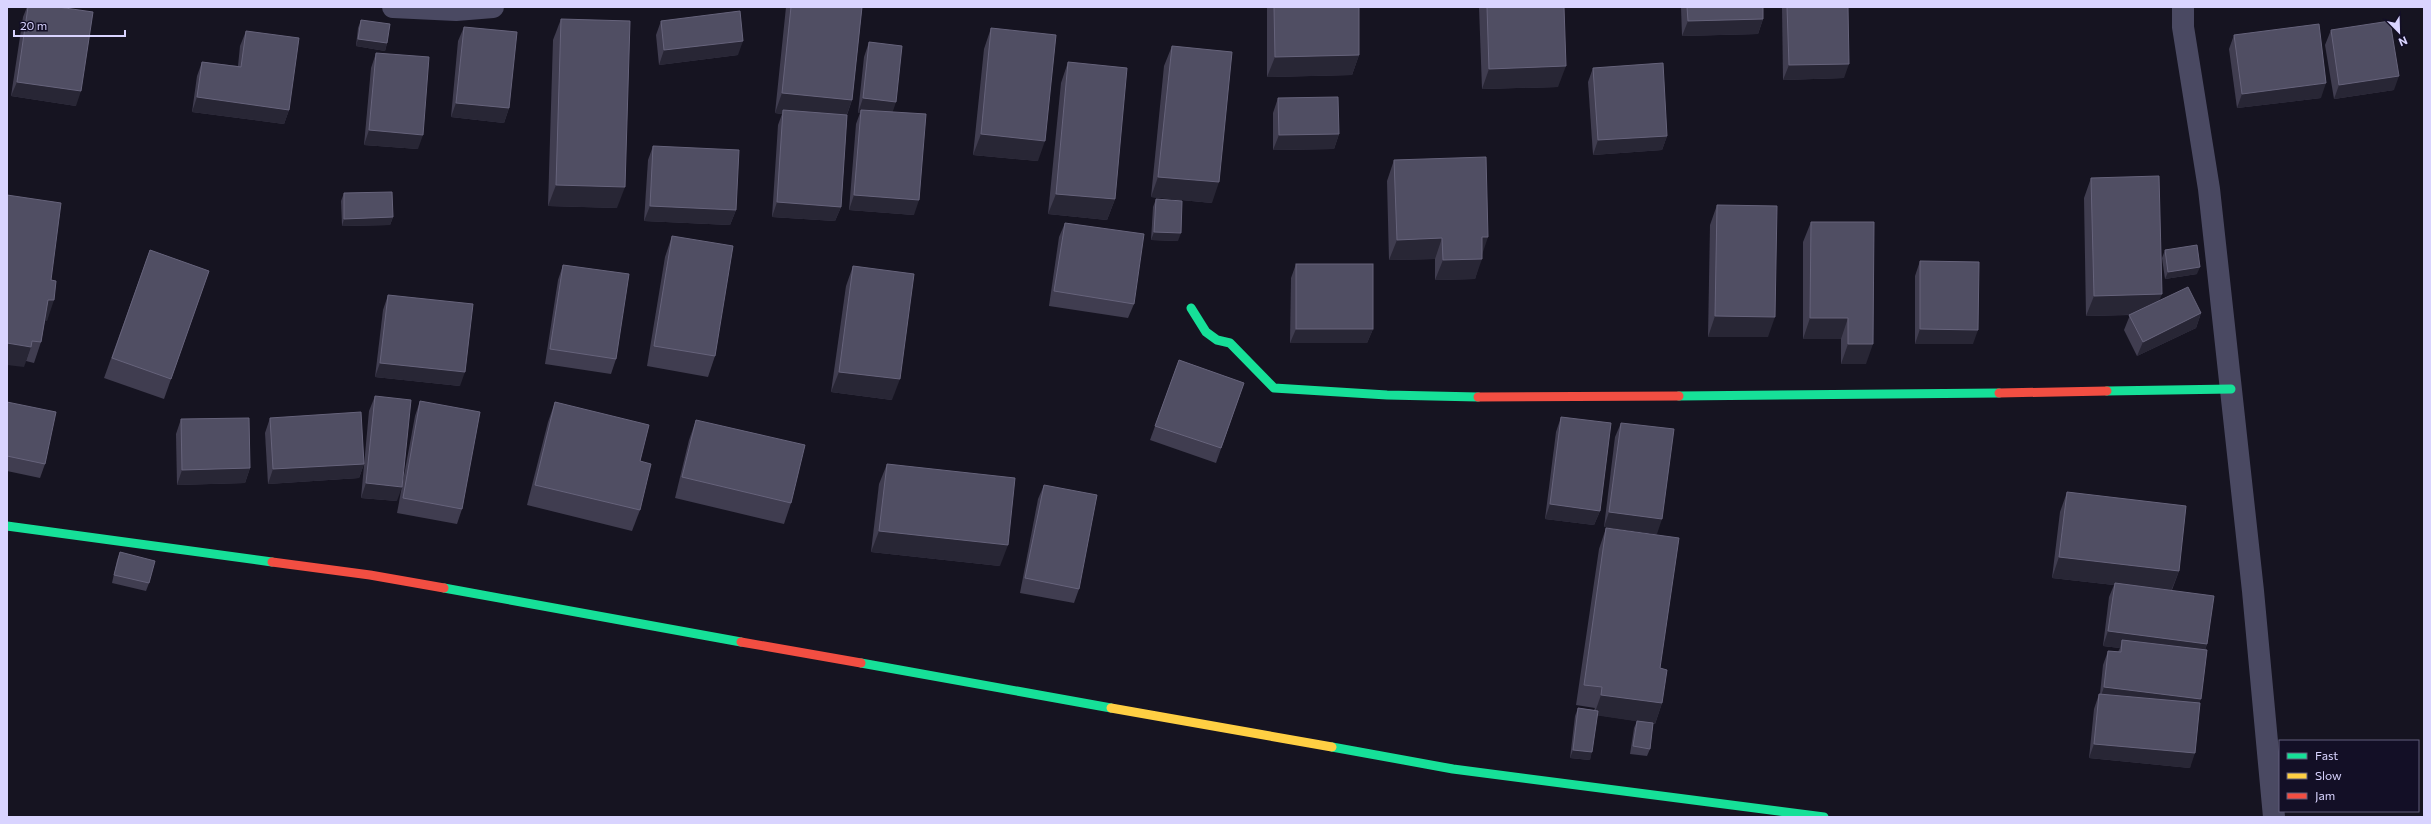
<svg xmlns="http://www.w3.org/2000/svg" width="2431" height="824" font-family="Commissioner,sans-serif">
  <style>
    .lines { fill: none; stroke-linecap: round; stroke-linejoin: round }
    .street { stroke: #4a4962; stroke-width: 22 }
    .fast { stroke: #16e098; stroke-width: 9 }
    .slow { stroke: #ffcf43; stroke-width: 9 }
    .jam { stroke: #f24e42; stroke-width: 9 }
    .wall { fill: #403d50 }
    .shaded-wall { fill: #282635 }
    .building { fill: #504e63; stroke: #66637b }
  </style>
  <rect width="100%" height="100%" fill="#161421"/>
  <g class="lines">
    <!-- street -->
    <g class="street">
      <path d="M393,7L456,10L493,7"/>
      <path d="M2183,7V27L2209,189L2253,591L2274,817"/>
    </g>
    <!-- fast -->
    <g class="fast">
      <path d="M1191,308L1206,332L1217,340L1230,343L1274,388L1387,395L1478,397"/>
      <path d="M2107,391L2231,389"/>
      <path d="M1679,396L1999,393"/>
      <path d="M7,526L272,562"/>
      <path d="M444,588L741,642"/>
      <path d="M861,663L1111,708"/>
      <path d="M1332,747L1453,769L1824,817"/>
    </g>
    <!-- slow -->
    <path class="slow" d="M1111,708L1332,747"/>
    <!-- jam -->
    <g class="jam">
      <path d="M1999,393L2107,391"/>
      <path d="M1478,397L1679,396"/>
      <path d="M272,562L370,575L444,588"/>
      <path d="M741,642L861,663"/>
    </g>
  </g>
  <!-- wall -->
  <g class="wall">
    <path d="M27,7H58L76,106L11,96L23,17Z"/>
    <path d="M786,7H862L852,100L847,115L841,207L835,221L772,217L778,125L782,114L775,113Z"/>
    <path d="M1267,7H1359V55L1352,75L1267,77Z"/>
    <path d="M1479,7H1564L1558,87L1482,89Z"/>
    <path d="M1681,7H1763V19L1758,34L1682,36Z"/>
    <path d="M1782,7H1848L1844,78L1783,80Z"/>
    <path d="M561,19L617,208L548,206L553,40Z"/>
    <path d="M361,20L387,43L385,51L356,46L358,28Z"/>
    <path d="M661,21L738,55L659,65L656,35Z"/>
    <path d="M464,27L509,108L504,123L451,117L458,41Z"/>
    <path d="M991,28L1038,161L973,155L984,49Z"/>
    <path d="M2331,30L2394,90L2334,99L2325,45Z"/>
    <path d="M246,31L289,110L284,124L192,112L197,76L202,62L238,66L240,46Z"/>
    <path d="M2234,35L2321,98L2237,108L2229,49Z"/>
    <path d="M869,42L892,112L914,215L849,210L856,124L860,113H858L864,57Z"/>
    <path d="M1172,46L1212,203L1151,197L1164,66Z"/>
    <path d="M376,53L418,149L364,145L371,68Z"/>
    <path d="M1068,62L1115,199L1107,220L1048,214L1061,83Z"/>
    <path d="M1593,68L1667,136L1662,150L1593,155L1588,82Z"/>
    <path d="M1278,98L1339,134L1334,149L1273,150V113Z"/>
    <path d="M653,146L736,210L730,225L644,221L648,160Z"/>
    <path d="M1394,160L1482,255L1475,279L1435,280V259L1389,260L1387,181Z"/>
    <path d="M2091,178L2159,301L2201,313L2196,328L2137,356L2124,330L2130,315L2086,316L2084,198Z"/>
    <path d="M344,193L393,217L390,225L342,226L341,201Z"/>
    <path d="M1156,199L1178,241L1151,240L1153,207Z"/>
    <path d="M1717,205L1768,337H1708L1710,225Z"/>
    <path d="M1811,222L1866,364H1841V339H1803V242Z"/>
    <path d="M1065,223L1134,304L1128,318L1049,306L1059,237Z"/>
    <path d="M672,236L715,356L708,377L647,366L665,257Z"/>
    <path d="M150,250L209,271L164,399L104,378Z"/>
    <path d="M2165,250L2197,274L2165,279L2162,258Z"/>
    <path d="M1920,261L1973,344H1915V276Z"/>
    <path d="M1296,264L1373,329L1367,343H1290L1291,278Z"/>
    <path d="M563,265L616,359L611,374L545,364L558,280Z"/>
    <path d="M853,266L892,400L831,392L846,286Z"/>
    <path d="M51,280L47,321L45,320L41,342L34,363L26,361L24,367Z"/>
    <path d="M388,295L460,386L375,377L383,310Z"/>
    <path d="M1179,360L1244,383L1216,463L1150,440Z"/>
    <path d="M375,396L397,501L361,498L369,411Z"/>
    <path d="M420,401L462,509L457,524L397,513L415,416Z"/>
    <path d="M7,402L45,464L40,478L7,471Z"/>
    <path d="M555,402L640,461V510L632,531L527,505L548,422Z"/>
    <path d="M1561,417L1600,511L1594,525L1545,519L1556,432Z"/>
    <path d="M270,418L364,464L359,478L268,484L265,433Z"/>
    <path d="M181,419L250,468L245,483L177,485L176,434Z"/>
    <path d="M696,420L791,503L784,524L675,498L689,440Z"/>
    <path d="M1621,423L1657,534L1604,527L1615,437Z"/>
    <path d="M887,464L1000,566L871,552L879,484Z"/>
    <path d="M1044,485L1079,589L1074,603L1020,593L1038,499Z"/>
    <path d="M2067,492L2179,571L2172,590L2207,644L2205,650L2199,703L2190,768L2089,758L2094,709L2099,694H2100L2103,665L2108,651L2118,652L2120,648L2103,646L2109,597L2114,585L2052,578L2060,512Z"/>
    <path d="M1606,528L1660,668L1662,703L1655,724H1653L1650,749L1647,756L1630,754L1634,728L1637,721L1597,715L1590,760L1570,758L1575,716L1578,708L1594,710L1595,708L1576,705L1599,549Z"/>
    <path d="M120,552L149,583L146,591L112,583L117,560Z"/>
  </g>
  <!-- shaded-wall -->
  <g class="shaded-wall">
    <path d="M1763,19L1758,34L1682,36L1688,21Z"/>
    <path d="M358,39L387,43L385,51L356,46Z"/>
    <path d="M743,41L738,55L659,65L664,50Z"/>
    <path d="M1359,55L1352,75L1267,77L1275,57Z"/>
    <path d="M1849,64L1844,78L1783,80L1789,65Z"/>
    <path d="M1566,66L1558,87L1482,89L1489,69Z"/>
    <path d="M2399,76L2394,90L2334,99L2339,85Z"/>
    <path d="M17,82L81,91L76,106L11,96Z"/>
    <path d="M2326,83L2321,98L2237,108L2242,94Z"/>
    <path d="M782,93L852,100L845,120L783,110L782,114L775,113Z"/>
    <path d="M197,97L289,110L284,124L192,112Z"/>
    <path d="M863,98L896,102L891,117L861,110L860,113H858Z"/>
    <path d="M456,103L509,108L504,123L451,117Z"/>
    <path d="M369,130L423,135L418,149L364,145Z"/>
    <path d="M981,134L1045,141L1038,161L973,155Z"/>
    <path d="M1339,134L1334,149L1273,150L1279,135Z"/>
    <path d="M1667,136L1662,150L1593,155L1598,140Z"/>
    <path d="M1158,177L1219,182L1212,203L1151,197Z"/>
    <path d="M556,185L625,187L617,208L548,206Z"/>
    <path d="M1056,194L1115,199L1107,220L1048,214Z"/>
    <path d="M854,195L919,200L914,215L849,210Z"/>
    <path d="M777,202L841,207L835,221L772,217Z"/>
    <path d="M650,206L736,210L730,225L644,221Z"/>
    <path d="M393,217L390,225L342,226L344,219Z"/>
    <path d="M1154,232L1181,233L1178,241L1151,240Z"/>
    <path d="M1482,237H1488L1481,258Z"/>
    <path d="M1442,238L1435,259L1389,260L1397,240Z"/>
    <path d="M1482,259L1475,279L1435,280L1443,260Z"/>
    <path d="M2200,267L2197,274L2165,279L2168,272Z"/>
    <path d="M2162,294L2154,314L2086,316L2094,296Z"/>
    <path d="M48,300H54L47,321L40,320Z"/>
    <path d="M2201,313L2196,328L2137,356L2143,342Z"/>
    <path d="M1715,316L1775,317L1768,337H1708Z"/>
    <path d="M1810,318H1848L1841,339H1803Z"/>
    <path d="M1296,329H1373L1367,343H1290Z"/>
    <path d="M1920,329L1978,330L1973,344H1915Z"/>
    <path d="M7,343L31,347L24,367L7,365Z"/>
    <path d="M1848,344H1873L1866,364H1841Z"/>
    <path d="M380,363L465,372L460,386L375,377Z"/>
    <path d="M839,372L900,379L892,400L831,392Z"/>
    <path d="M364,464L359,478L268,484L273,469Z"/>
    <path d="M250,468L245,483L177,485L182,470Z"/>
    <path d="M366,483L402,487L397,501L361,498Z"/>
    <path d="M1550,504L1600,511L1594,525L1545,519Z"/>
    <path d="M1609,512L1662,519L1657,534L1604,527Z"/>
    <path d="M879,531L1008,545L1000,566L871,552Z"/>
    <path d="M2059,557L2179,571L2171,591L2115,583L2114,585L2052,578Z"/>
    <path d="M2108,631L2207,644L2202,659L2122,640L2120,648L2103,646Z"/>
    <path d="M2104,687L2201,699L2195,714L2099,702Z"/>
    <path d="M1601,695L1662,703L1655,724L1594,715Z"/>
    <path d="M2094,744L2195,753L2190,768L2089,758Z"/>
    <path d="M1573,750L1592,752L1590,760L1570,758Z"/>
  </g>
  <!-- building -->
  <g class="building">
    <path d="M28,7H58L93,12L81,91L17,82Z"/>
    <path d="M791,7H862L852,100L782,93Z"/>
    <path d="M1274,7H1359V55L1275,57Z"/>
    <path d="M1487,7H1564L1566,66L1489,69Z"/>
    <path d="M1687,7H1763V19L1688,21Z"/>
    <path d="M1787,7H1848L1849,64L1789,65Z"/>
    <path d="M740,11L743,41L664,50L661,21Z"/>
    <path d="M561,19L630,21L625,187L556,185Z"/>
    <path d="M361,20L390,24L387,43L358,39Z"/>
    <path d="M2390,21L2399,76L2339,85L2331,30Z"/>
    <path d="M2319,24L2326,83L2242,94L2234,35Z"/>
    <path d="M464,27L517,32L509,108L456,103Z"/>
    <path d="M991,28L1056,35L1045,141L981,134Z"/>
    <path d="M246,31L299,38L289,110L197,97L202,62L241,67Z"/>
    <path d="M869,42L902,46L896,102L863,98Z"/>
    <path d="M1172,46L1232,52L1219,182L1158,177Z"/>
    <path d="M376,53L429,57L423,135L369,130Z"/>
    <path d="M1068,62L1127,68L1115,199L1056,194Z"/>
    <path d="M1663,63L1667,136L1598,140L1593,68Z"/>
    <path d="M1338,97L1339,134L1279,135L1278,98Z"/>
    <path d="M783,110L847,115L841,207L777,202Z"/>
    <path d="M861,110L926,114L919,200L854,195Z"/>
    <path d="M653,146L739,150L736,210L650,206Z"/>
    <path d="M1486,157L1488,237H1482V259L1443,260L1442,238L1397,240L1394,160Z"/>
    <path d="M2159,176L2162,294L2094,296L2091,178Z"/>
    <path d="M392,192L393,217L344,219V193Z"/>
    <path d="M7,195L61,203L51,280L56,281L54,300H48L41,342L32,341L31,347L7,343Z"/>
    <path d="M1156,199L1182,201L1181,233L1154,232Z"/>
    <path d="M1717,205L1777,206L1775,317L1715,316Z"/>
    <path d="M1811,222H1874L1873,344H1848V318H1810Z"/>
    <path d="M1065,223L1144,234L1134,304L1054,291Z"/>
    <path d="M672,236L733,246L715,356L654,346Z"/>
    <path d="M2197,245L2200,267L2168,272L2165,250Z"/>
    <path d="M150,250L209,271L171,379L112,358Z"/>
    <path d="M1920,261L1979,262L1978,330L1920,329Z"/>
    <rect x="1296" y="264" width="77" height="65"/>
    <path d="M563,265L629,274L616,359L550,349Z"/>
    <path d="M853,266L914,274L900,379L839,372Z"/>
    <path d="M2188,287L2201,313L2143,342L2129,315Z"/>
    <path d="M388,295L473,304L465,372L380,363Z"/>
    <path d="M1179,360L1244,383L1221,448L1155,426Z"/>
    <path d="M375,396L411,400L402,487L366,483Z"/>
    <path d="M420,401L480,412L462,509L403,498Z"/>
    <path d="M7,402L56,412L45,464L7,456Z"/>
    <path d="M555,402L649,425L640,461L651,464L640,510L535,485Z"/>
    <path d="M361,412L364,464L273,469L270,418Z"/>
    <path d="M1561,417L1611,423L1600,511L1550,504Z"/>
    <path d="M249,418L250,468L182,470L181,419Z"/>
    <path d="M696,420L805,445L791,503L682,477Z"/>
    <path d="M1621,423L1674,429L1662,519L1609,512Z"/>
    <path d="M887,464L1015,478L1008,545L879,531Z"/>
    <path d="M1044,485L1097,495L1079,589L1025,578Z"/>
    <path d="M2067,492L2186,506L2179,571L2059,557Z"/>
    <path d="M1606,528L1679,538L1660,668L1667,670L1662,703L1601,695L1602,687L1584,685Z"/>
    <path d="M120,552L155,561L149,583L114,575Z"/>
    <path d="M2115,583L2214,596L2207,644L2108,631Z"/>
    <path d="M2122,640L2207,650L2201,699L2104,687L2108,651L2121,652Z"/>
    <path d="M2099,694L2200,703L2195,753L2094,744Z"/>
    <path d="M1578,708L1598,711L1592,752L1573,750Z"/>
    <path d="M1637,721L1653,723L1650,749L1633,746Z"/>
  </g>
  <!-- border -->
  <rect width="2431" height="824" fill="none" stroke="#d9d4ff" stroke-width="16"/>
  <!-- legend -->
  <rect x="2279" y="740" width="140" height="72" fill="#130f26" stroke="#625e7d"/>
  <rect x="2287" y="753" width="20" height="6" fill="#16e098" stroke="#625e7d"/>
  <text x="2315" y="760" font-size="12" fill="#d9d4ff">Fast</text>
  <rect x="2287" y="773" width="20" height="6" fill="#ffcf43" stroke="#625e7d"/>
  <text x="2315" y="780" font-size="12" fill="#d9d4ff">Slow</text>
  <rect x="2287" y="793" width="20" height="6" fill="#f24e42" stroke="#625e7d"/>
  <text x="2315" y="800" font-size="12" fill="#d9d4ff">Jam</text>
  <!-- north arrow -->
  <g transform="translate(2399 32) rotate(157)" stroke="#130f26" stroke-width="3" paint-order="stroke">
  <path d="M0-3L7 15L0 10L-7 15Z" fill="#d9d4ff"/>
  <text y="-6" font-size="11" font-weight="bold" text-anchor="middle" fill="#d9d4ff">N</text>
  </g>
  <!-- scale -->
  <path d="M14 30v6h111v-6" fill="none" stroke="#d9d4ff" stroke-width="2"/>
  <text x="20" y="30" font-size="12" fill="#d9d4ff" stroke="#130f26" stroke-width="3" paint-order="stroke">20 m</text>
</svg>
